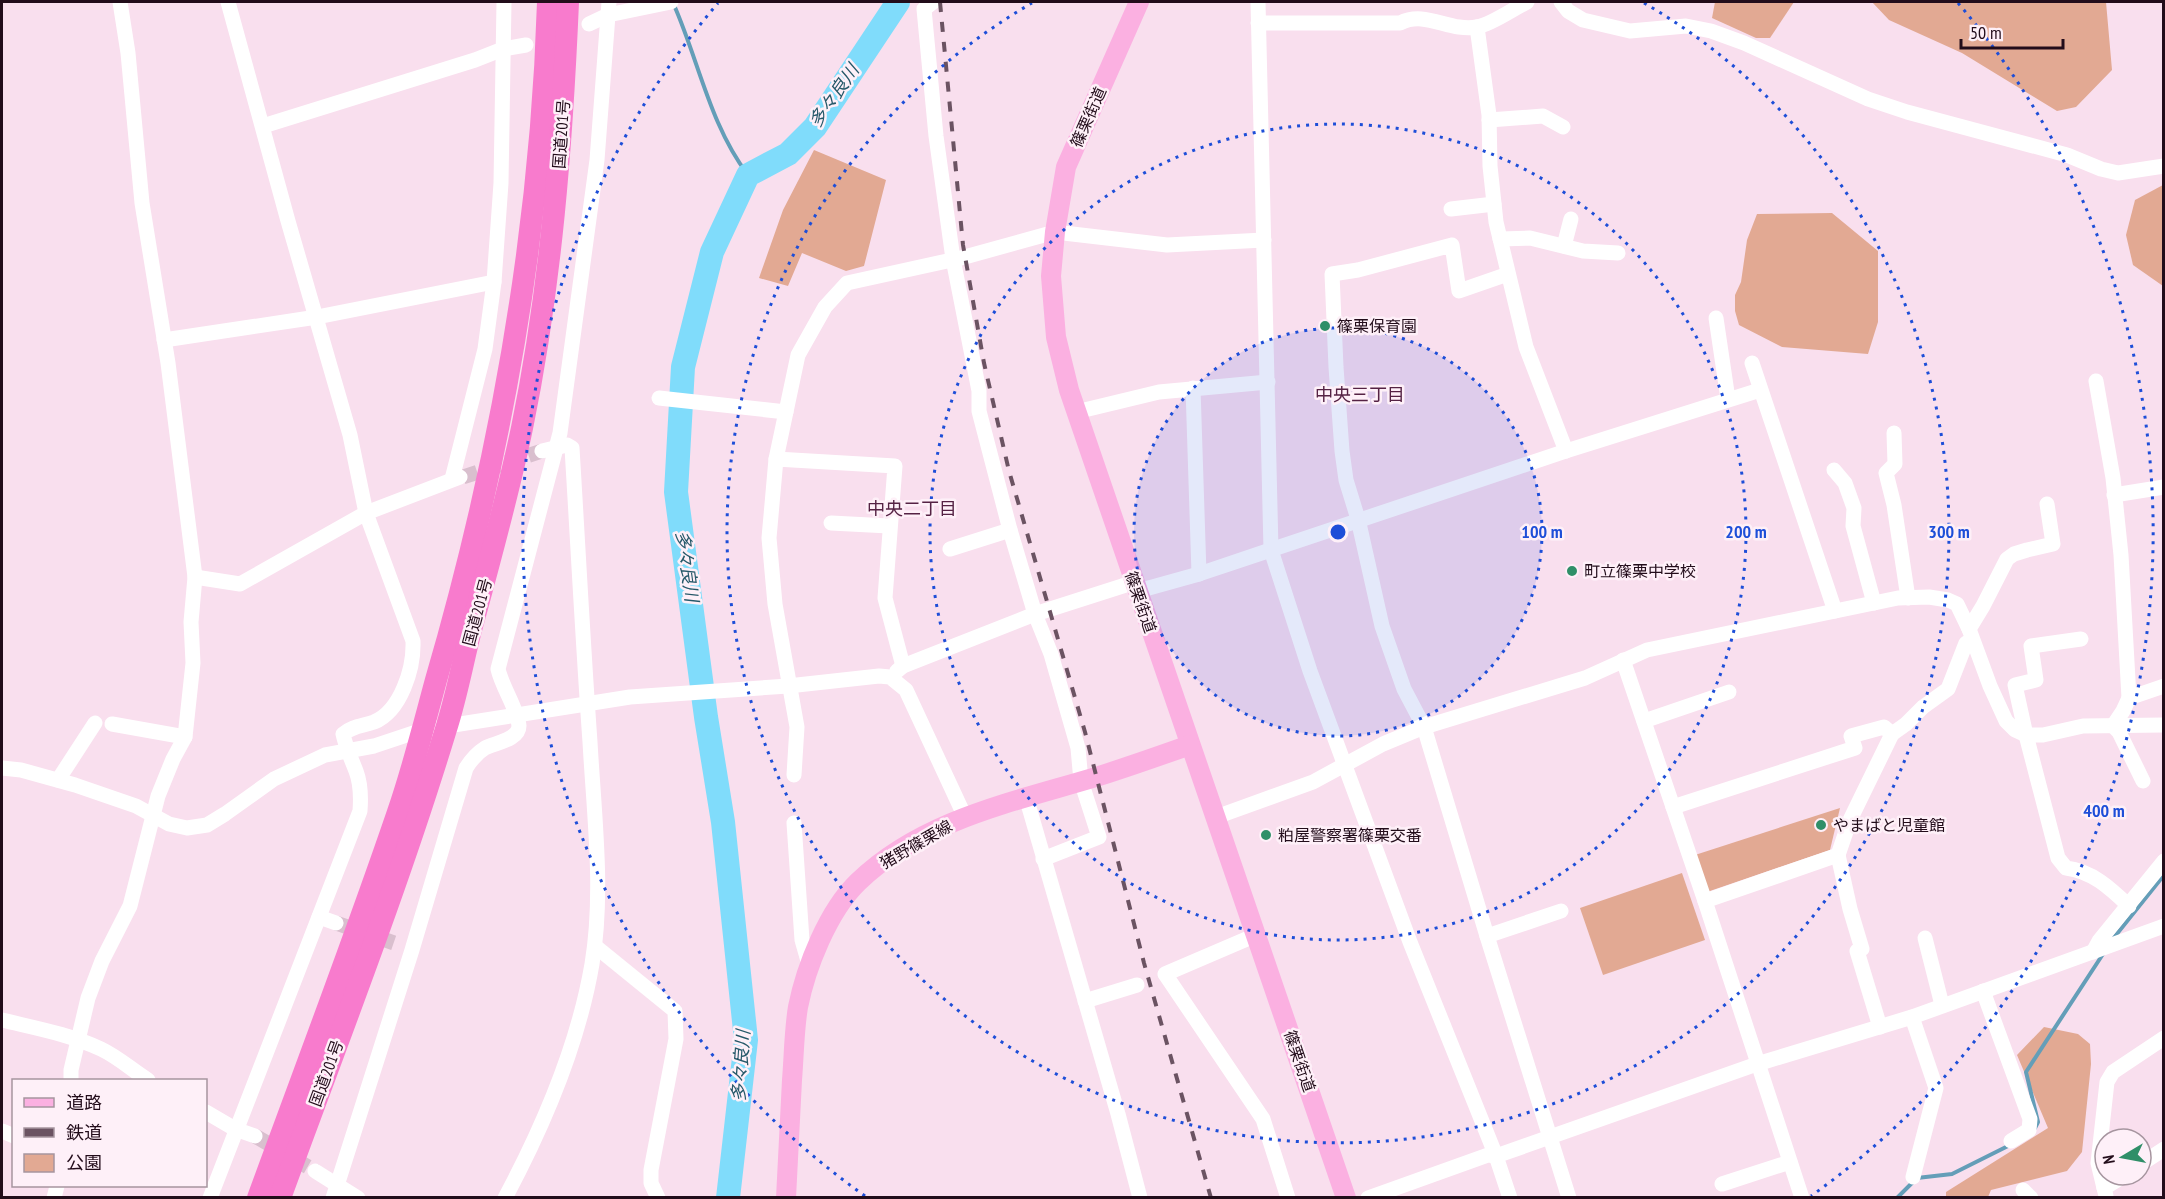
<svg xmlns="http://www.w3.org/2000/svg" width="2165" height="1199" font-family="'PT Sans Narrow','Noto Sans JP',sans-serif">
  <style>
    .green { fill: #e2a993 }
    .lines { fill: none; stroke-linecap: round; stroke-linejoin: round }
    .stream { stroke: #649eb8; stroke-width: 4 }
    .river { stroke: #80dcfb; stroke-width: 24 }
    .minor-tunnel { stroke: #d9bfce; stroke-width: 15; stroke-dasharray: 15 8; stroke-linecap: butt }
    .minor { stroke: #fff; stroke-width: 15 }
    .major { stroke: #fbb0e1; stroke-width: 20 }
    .highway { stroke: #f87bcd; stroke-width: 22 }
    .rail { stroke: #6b5362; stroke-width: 4; stroke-dasharray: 10 10; stroke-linecap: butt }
    .ring { fill: none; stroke: #1d4ed8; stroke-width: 3; stroke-dasharray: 3 6 }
    .poi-dot { fill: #2f8f68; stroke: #fef0f8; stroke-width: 2 }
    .labels { text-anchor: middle; stroke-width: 5; stroke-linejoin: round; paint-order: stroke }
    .street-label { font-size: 16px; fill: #220c1a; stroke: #fef0f8 }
    .poi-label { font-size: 16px; fill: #220c1a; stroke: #fef0f8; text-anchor: start }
    .water-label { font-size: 18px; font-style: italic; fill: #255869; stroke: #fef0f8 }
    .neighbourhood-label { font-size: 18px; fill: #524; stroke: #fef0f8 }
    .centre { fill: #1d4ed8; stroke: #fef0f8; stroke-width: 3 }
    .ring-label { font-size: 18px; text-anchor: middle; font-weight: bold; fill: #1d4ed8; stroke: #fef0f8; stroke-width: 5; stroke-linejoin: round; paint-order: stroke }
  </style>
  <rect width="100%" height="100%" fill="#f9dfee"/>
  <!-- green -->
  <g class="green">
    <path d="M1715,2H1794L1770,38H1756L1712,18Z"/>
    <path d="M1872,2H2106L2112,70L2076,107L2057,111L1962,53L1889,20Z"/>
    <path d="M814,150L886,180L864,266L846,271L802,253L788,286L759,278L783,210Z"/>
    <path d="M2163,185V286L2133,265L2126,235L2135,200Z"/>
    <path d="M1832,213L1878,251V322L1868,354L1782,347L1739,325L1735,311V295L1741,282L1747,240L1757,214Z"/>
    <path d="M1840,808L1830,850L1707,892L1695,855Z"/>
    <path d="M1682,873L1705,940L1603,975L1580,908Z"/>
    <path d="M2044,1027L2078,1034L2090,1044L2091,1064L2082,1152L2067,1171L1991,1190L1988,1197H1946V1192L2048,1128L2017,1055Z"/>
  </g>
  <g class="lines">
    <!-- stream -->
    <g class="stream">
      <path d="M674,5C699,62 710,125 748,175"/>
      <path d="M2112,940L2164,875"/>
      <path d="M2035,1128L2038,1122L2026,1072L2103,954"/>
      <path d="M1897,1198L1917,1178L1952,1174L2010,1145"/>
    </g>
    <!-- river -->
    <path class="river" d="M728,1198L746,1040L723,822L706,717L676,492L683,367L712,252L748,175L788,154L815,127L898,2"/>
    <!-- minor-tunnel -->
    <g class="minor-tunnel">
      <path d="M463,477L542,451"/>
      <path d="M336,923L400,945"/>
      <path d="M255,1136L315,1171"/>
    </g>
    <!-- minor -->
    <g class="minor">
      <path d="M933,2L924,9L936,136L953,259L979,391V411L1010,530L1035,614L1051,654L1078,748L1081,781L1099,837L1043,859"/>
      <path d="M1258,2L1271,550L1310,671L1410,942L1496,1156L1510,1198"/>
      <path d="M1561,2L1568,11L1583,20L1630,31L1686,26L1711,31L1744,43L1868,99L1907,112L2067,155L2101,169L2118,173L2164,166"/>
      <path d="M1258,23H1400C1426,10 1449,32 1477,27C1492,24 1513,9 1527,2"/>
      <path d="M589,24L608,15L671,2"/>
      <path d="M1477,27L1489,115L1490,166L1496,222L1526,347L1566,451"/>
      <path d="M1489,120L1543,116L1563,127"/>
      <path d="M263,126L475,60L503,49L526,45"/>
      <path d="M1451,209L1494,204"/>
      <path d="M1500,239L1530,238L1583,251L1618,253"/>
      <path d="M1564,246L1571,219"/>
      <path d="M1508,274L1459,291L1452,245L1358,270L1332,274L1336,367L1342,451L1346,480L1358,519L1382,626L1404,689L1424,727L1487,936L1569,1198"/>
      <path d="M1716,318L1728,399"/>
      <path d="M164,340L317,317L494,282"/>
      <path d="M1752,363L1835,611"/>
      <path d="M2096,381L2113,478L2121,555L2129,698"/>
      <path d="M1193,388L1199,574"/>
      <path d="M659,398L786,412"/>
      <path d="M1076,412L1159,392L1268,382"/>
      <path d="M1894,433L1895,464L1886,473L1894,505L1908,598"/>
      <path d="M776,459L895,466L885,598L903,666"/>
      <path d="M1834,470L1845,483L1854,508L1853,526L1874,603"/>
      <path d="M452,479L485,349L494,282L501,183L504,2"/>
      <path d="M2114,495L2164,487"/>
      <path d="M831,523L889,526"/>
      <path d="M950,549L1010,530"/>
      <path d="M195,577L240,584L366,513L460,477"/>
      <path d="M1138,591L1199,574L1566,451L1760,390"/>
      <path d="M1969,629L1983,606L2007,559L2014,554L2027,550L2053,544L2047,504"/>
      <path d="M2081,639L2031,646L2036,680L2015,685L2026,735L2058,858L2066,868C2092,871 2110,888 2129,906"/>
      <path d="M1623,660L1705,901L1802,1198"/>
      <path d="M897,671L903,666L1035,614L1135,582"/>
      <path d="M1644,721L1729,692"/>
      <path d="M112,724L185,737"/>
      <path d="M2113,726L2123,711L2129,698L2164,686"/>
      <path d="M2113,726L2119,732L2143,781"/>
      <path d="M1892,734L1906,724L1923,707L1948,689L1966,643"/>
      <path d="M2,768L21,770L75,785L136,806L169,824L187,828L207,825L225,814L274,779L325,755L374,746L422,730L630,697L788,686L879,676L890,677L906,690L965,817"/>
      <path d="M794,775L797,727L775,604L769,538L776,459L798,355L825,307L847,283L961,258L1055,232L1167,245L1264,240"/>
      <path d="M58,780L95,723"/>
      <path d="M1026,797L1118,1114L1140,1198"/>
      <path d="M1673,807L1855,748L1851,736L1884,727L1892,734L1850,820L1838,855L1705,901"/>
      <path d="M1216,817L1313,782L1383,744L1424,727L1585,678L1647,650L1898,598L1929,597L1948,600L1957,604L1969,629L1990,686L2006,721L2015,730L2026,735H2043L2083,726L2164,725"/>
      <path d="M794,823L802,940L810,968"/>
      <path d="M1838,855L1850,909L1862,949L1857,951L1880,1027"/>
      <path d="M319,917L336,923"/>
      <path d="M1256,935L1165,974L1263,1119L1288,1198"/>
      <path d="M1487,936L1561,911"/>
      <path d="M1925,938L1942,1005"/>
      <path d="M595,946L675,1011L676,1039L651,1170V1183L658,1198"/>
      <path d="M2093,952L2099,941L2164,861"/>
      <path d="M1983,991L2030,1119L2029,1130L2011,1141"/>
      <path d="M1085,1001L1137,985"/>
      <path d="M1912,1017L1936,1088L1913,1177"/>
      <path d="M2,1020C35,1028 69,1034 101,1049C118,1057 132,1070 148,1080"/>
      <path d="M71,1080V1070L88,998L102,961L130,906L158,796L173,759L185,737L193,663L191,622L195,577L168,363L142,203L128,53L120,2"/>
      <path d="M206,1112L235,1129L255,1136"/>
      <path d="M2,1131L14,1136"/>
      <path d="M2141,1164L2164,1149"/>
      <path d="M315,1171L358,1198"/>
      <path d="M1722,1184L1790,1162"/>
      <path d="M2104,1188L2098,1163L2107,1082L2113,1072L2164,1038"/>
      <path d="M2023,1190L2031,1198"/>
      <path d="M2106,1196L2104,1188L2125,1175"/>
      <path d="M54,1198L57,1186"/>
      <path d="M210,1198L360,811C361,798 361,784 356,771C351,758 346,748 343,734C352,726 363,726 374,722C401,711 414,668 413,641L366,513L350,435L288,221L228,2"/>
      <path d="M333,1198L412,950L466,768C471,760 477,753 485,748C494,743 519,740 519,726C518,710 502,687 498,669L560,433L597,160L609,2"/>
      <path d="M505,1198C544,1125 578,1046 592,964C604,892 594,815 590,742C583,644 578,546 572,448L567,445L542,451"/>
      <path d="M1368,1198L1488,1155L1496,1156L1757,1064L1912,1017L2164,926"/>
    </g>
    <!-- major -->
    <g class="major">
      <path d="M1139,2L1066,167L1055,232L1051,276L1056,337L1069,390L1346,1198"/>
      <path d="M786,1198C788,1158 790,1119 792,1080C794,1056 794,1031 798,1007C806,967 828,911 858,882C922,820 1013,802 1096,777C1128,767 1159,756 1190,745"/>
    </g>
    <!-- highway -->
    <g class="highway">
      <path d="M258,1198C305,1069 354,941 398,812C413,769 424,724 436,680C501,457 541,234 548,2"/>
      <path d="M280,1198C337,1042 398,887 446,729C457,695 463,660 472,626C490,560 508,495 522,428C551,287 562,144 568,2"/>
    </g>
    <!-- rail -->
    <path class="rail" d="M940,2L963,245L984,363L1009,471L1085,732L1144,963L1211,1198"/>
  </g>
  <!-- distance rings -->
  <circle cx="1338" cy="532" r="204" fill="#1d4ed8" fill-opacity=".12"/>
  <g class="ring">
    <circle cx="1338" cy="532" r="204"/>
    <circle cx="1338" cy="532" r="408"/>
    <path d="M1644 3A611 611 0 1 1 1032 3"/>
    <path d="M865 1196A815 815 0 0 1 718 3M1958 3A815 815 0 0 1 1811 1196"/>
  </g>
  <!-- markers -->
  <g class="poi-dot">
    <circle cx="1325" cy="326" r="6"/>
    <circle cx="1572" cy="571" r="6"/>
    <circle cx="1821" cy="825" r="6"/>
    <circle cx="1266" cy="835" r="6"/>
  </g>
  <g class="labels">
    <!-- street labels -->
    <g class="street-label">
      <text transform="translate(1088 117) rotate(-66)" y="6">篠栗街道</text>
      <text transform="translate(561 134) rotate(-86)" y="6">国道201号</text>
      <text transform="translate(1141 602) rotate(71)" y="6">篠栗街道</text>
      <text transform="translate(477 612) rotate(-75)" y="6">国道201号</text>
      <text transform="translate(916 844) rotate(-30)" y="6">猪野篠栗線</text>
      <text transform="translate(1300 1061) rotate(71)" y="6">篠栗街道</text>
      <text transform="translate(326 1073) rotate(-70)" y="6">国道201号</text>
    </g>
    <!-- poi labels -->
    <g class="poi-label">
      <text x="1337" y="332">篠栗保育園</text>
      <text x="1584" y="577">町立篠栗中学校</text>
      <text x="1833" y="831">やまばと児童館</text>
      <text x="1278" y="841">粕屋警察署篠栗交番</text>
    </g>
    <!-- water labels -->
    <g class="water-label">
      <text transform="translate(834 96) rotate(-55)" y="6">多々良川</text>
      <text transform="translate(687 566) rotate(82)" y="6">多々良川</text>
      <text transform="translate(741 1066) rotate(-86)" y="6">多々良川</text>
    </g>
    <!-- neighbourhood labels -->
    <g class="neighbourhood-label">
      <text x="1360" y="401">中央三丁目</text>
      <text x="912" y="515">中央二丁目</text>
    </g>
  </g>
  <circle cx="1338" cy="532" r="9" class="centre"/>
  <g class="ring-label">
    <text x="1542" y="538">100 m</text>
    <text x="1746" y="538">200 m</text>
    <text x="1949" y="538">300 m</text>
    <text x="2104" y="817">400 m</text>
  </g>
  <!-- border -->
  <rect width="2165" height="1199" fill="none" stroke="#220c1a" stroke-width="6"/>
  <!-- legend -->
  <rect x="12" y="1079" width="195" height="108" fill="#fef0f8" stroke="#a6959f" stroke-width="1.5"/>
  <rect x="24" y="1098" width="30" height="9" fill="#fbb0e1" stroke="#a6959f" stroke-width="1.5"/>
  <text x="66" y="1109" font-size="18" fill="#220c1a">道路</text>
  <rect x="24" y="1128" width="30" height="9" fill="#6b5362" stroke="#a6959f" stroke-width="1.5"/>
  <text x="66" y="1139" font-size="18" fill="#220c1a">鉄道</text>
  <rect x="24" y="1154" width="30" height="18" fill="#e2a993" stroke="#a6959f" stroke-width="1.5"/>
  <text x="66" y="1169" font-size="18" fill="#220c1a">公園</text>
  <!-- north arrow -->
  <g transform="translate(2123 1157) rotate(260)"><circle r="28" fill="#fef0f8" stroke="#a6959f" stroke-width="1.5"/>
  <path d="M0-4.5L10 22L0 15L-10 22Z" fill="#2f8f68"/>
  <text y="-9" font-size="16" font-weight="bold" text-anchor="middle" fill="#220c1a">N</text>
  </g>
  <!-- scale -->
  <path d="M1961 39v9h102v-9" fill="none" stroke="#220c1a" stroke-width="3"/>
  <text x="1970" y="39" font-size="18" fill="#220c1a" stroke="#fef0f8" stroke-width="4.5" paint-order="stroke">50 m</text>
</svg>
